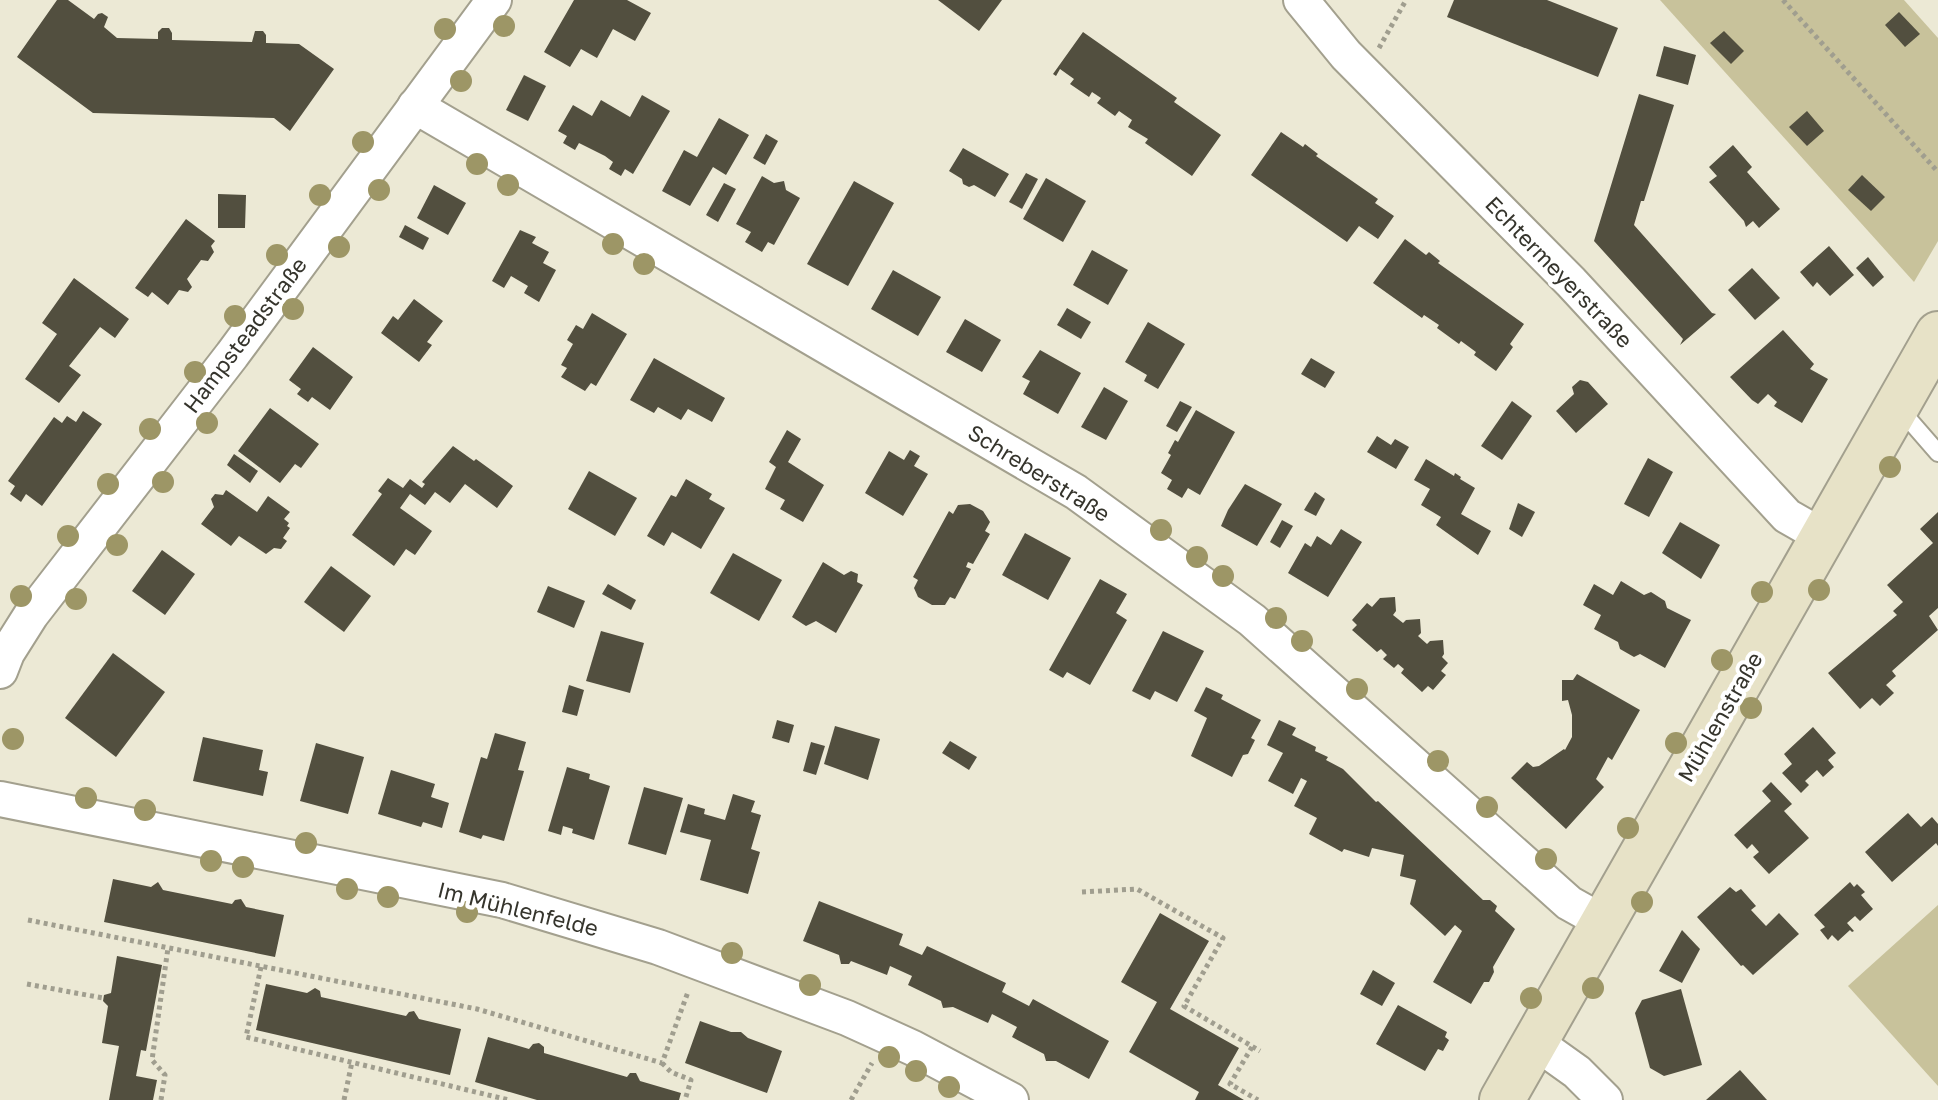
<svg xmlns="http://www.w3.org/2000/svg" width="1938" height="1100" font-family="'Golos Text',sans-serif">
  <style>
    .green { fill: #c8c29b }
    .building { fill: #524f3f }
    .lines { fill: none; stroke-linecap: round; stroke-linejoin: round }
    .lane-casing { stroke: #a3a08e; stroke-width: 20 }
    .street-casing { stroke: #a3a08e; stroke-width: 38 }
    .secondary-casing { stroke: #a3a08e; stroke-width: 48 }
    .path { stroke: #a09e8f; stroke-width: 5; stroke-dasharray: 4 4; stroke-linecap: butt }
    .lane { stroke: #fff; stroke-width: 16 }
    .street { stroke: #fff; stroke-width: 34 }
    .secondary { stroke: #e7e2c7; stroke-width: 44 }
    .tree { fill: #9d9666 }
    .labels { text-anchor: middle; stroke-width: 8; stroke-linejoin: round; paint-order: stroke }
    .street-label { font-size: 22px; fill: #35342c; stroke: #fff }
  </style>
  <rect width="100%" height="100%" fill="#ece9d5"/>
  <!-- green -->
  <g class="green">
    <path d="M1660,0H1904L1938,38V241L1914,282Z"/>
    <path d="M1938,905V1086L1848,986Z"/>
  </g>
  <!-- building -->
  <g class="building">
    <path d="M57,0H68L94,19L98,14L102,13L108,17L104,27L117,38L158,39V32L162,28H169L172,33V40L252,42L255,31H263L266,35V43L299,44L334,69L290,131L274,118L93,113L17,57Z"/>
    <path d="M574,0H627L651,13L635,41L613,29L597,58L581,49L570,67L544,52Z"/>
    <path d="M938,0H1002L979,31Z"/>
    <path d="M1454,0H1547L1618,28L1598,77L1447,17Z"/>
    <path d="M1899,12L1920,34L1905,47L1885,25Z"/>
    <path d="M1724,31L1744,51L1731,64L1710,43Z"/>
    <path d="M1083,32L1177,98L1174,102L1221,135L1192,176L1145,143L1148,139L1128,127L1132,120L1119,111L1115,116L1097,103L1101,98L1092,92L1089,97L1070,84L1074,79L1060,69L1056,76L1053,74Z"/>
    <path d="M1664,46L1696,55L1688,85L1656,76Z"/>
    <path d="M524,75L546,86L528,121L506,110Z"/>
    <path d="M1639,94L1674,105L1644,201H1641L1634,225L1712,313L1716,314L1680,345L1683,339L1594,241Z"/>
    <path d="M642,95L670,111L633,174L625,169L621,176L609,169L613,162L605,156L579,143L575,150L563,143L567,136L558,131L573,105L592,116L601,100L630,117Z"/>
    <path d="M1807,111L1824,131L1807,146L1789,127Z"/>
    <path d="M719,118L749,135L726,175L713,167L690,206L662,191L684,150L697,157Z"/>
    <path d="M1281,132L1303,147L1305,144L1318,154L1316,156L1378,199L1375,203L1394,216L1378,239L1359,226L1347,242L1251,175Z"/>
    <path d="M766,134L778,141L765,165L753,158Z"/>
    <path d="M1733,145L1752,167L1747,172L1780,209L1759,228L1753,221L1746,227L1744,221L1709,182L1717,176L1709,167Z"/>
    <path d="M963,148L1009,174L995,197L974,185L969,187L963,184L962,179L949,171Z"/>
    <path d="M1026,173L1038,179L1022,209L1009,202Z"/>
    <path d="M1862,175L1885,197L1871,211L1848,190Z"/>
    <path d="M762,176L774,183L784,181L786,190L800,198L774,245L768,242L762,252L745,242L751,232L736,224Z"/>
    <path d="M1046,178L1086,201L1063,242L1023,219Z"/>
    <path d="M854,181L894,203L848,286L807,264Z"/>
    <path d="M724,183L736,189L718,222L706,215Z"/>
    <path d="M434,185L466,203L448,235L417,218Z"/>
    <path d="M218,194L246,195L245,228H218Z"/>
    <path d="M186,219L215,241L211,246L214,252L208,261L201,260L187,279L192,287L188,292L179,290L168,305L152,292L148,297L135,288Z"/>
    <path d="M405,225L429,238L423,250L399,237Z"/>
    <path d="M520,230L536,237L532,243L549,252L543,263L556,270L539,302L524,293L528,286L511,276L504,288L492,281Z"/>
    <path d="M1405,239L1426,255L1429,252L1440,261L1438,263L1524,324L1510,344L1513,347L1496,371L1474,355L1476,352L1461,341L1459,344L1437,328L1439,325L1424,315L1422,318L1373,283Z"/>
    <path d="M1829,246L1854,275L1830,296L1817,282L1813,287L1800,272Z"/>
    <path d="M1092,250L1128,270L1108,305L1073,285Z"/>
    <path d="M1868,257L1884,277L1873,287L1856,268Z"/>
    <path d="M1752,268L1780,298L1755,320L1728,290Z"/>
    <path d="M893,270L941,297L918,336L871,309Z"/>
    <path d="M74,278L129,319L115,338L100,327L69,366L81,375L59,403L25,379L57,334L42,323Z"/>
    <path d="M414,299L443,321L427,342L432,345L419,362L381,333L393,316L398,320Z"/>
    <path d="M1067,308L1091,322L1081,339L1057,325Z"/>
    <path d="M592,313L627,334L596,386L591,383L585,391L561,377L567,368L561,365L573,344L567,340L576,325L583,329Z"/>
    <path d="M965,319L1001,340L982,372L946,352Z"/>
    <path d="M1148,322L1185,344L1158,389L1144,381L1147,375L1125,362Z"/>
    <path d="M1783,330L1814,364L1810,369L1828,379L1802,423L1774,406L1777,402L1768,394L1758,404L1752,400L1730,377Z"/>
    <path d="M313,347L353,377L330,410L312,397L308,402L297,394L301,389L289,380Z"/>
    <path d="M1040,350L1081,373L1058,414L1023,394L1030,381L1022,377Z"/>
    <path d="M654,358L725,398L712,422L688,409L681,420L658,407L654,413L630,400Z"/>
    <path d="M1311,358L1335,372L1325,388L1301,374Z"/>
    <path d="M1580,380L1588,382L1608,404L1576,433L1556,411L1574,394L1572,387Z"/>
    <path d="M1104,387L1128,401L1106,440L1081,427Z"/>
    <path d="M1180,401L1192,407L1177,432L1166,426Z"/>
    <path d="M1512,401L1532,416L1502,460L1481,446Z"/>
    <path d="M270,408L319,444L301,468L295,464L280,483L238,451Z"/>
    <path d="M1196,410L1235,432L1200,495L1188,488L1182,498L1167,489L1172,480L1161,473L1171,455L1168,453L1175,440L1178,442Z"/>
    <path d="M83,411L102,424L42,506L26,494L21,502L10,494L15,486L8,481L54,417L62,423L67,416L76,422Z"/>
    <path d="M787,430L801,439L788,462L824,485L803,522L780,509L785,500L765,489L776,467L769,462Z"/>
    <path d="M1377,436L1391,445L1395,439L1409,447L1396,469L1367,452Z"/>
    <path d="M453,446L474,461L476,459L513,486L497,508L465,484L450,503L435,492L425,505L410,494L400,508L432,531L415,555L406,549L394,566L352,535L382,494L378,491L388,478L403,488L410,479L422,488L425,484L422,482Z"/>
    <path d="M910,450L920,456L914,466L928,474L903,516L865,493L889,451L904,460Z"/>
    <path d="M234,454L258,471L250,483L227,465Z"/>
    <path d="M1648,458L1673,472L1649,517L1624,504Z"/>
    <path d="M1426,459L1454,476L1455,473L1461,477L1460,479L1475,488L1461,514L1491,531L1478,555L1436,525L1441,517L1421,505L1430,489L1414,480Z"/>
    <path d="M589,471L637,498L615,536L568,509Z"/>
    <path d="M686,479L712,494L709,499L725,508L701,549L672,532L664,546L647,536L671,495L676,497Z"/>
    <path d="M1245,484L1282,504L1257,546L1221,526L1228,510Z"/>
    <path d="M226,490L257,512L268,496L290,512L284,519L289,523L287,526L290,528L283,538L287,541L281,549L274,548L266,554L239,536L231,546L201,524L214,507L211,499L215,494L223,495Z"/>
    <path d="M1315,492L1325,499L1316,516L1304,510Z"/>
    <path d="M1518,503L1535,512L1522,537L1509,529Z"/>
    <path d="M970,504L983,511L990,522L985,531L990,534L973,564L968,562L966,567L971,569L955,599L950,597L945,605H932L918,597L914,588L918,580L913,577L949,511L953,514L958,505Z"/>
    <path d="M1938,512V608L1929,616L1938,630L1892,671L1896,676L1886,685L1894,693L1880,706L1872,698L1860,709L1828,673L1897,615L1893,611L1903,602L1887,585L1933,543L1920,529Z"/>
    <path d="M1282,520L1293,526L1280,548L1270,542Z"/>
    <path d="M1680,522L1720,545L1701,579L1662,553Z"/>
    <path d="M1341,529L1362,542L1328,597L1288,573L1305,543L1311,547L1317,536L1331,545Z"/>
    <path d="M1025,533L1071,558L1048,600L1002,575Z"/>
    <path d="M162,550L195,574L165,615L132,591Z"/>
    <path d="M733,553L782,580L759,621L710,593Z"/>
    <path d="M823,562L844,575L851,571L858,574L857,582L863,585L836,633L816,621L806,626L792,617Z"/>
    <path d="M331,566L371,596L344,632L304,602Z"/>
    <path d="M1100,579L1127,594L1116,613L1127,620L1090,685L1067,672L1063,678L1049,670Z"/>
    <path d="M1621,581L1644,595L1651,592L1665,601L1667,608L1691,620L1665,668L1640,654L1634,657L1620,649L1618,642L1594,629L1601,615L1583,605L1594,584L1613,595Z"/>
    <path d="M608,584L636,600L631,610L602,594Z"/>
    <path d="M548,586L585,601L574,628L537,612Z"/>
    <path d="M1395,597L1396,611L1393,615L1403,623L1406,620L1420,619L1421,633L1418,636L1427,644L1430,641L1443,640L1444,654L1442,657L1448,663L1441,671L1446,675L1433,690L1428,686L1422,692L1401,673L1404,669L1398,664L1394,668L1383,659L1387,655L1381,649L1377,652L1352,630L1357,625L1352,620L1367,603L1372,607L1380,598Z"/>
    <path d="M601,631L644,643L630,693L586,681Z"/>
    <path d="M1163,631L1204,651L1177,702L1155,691L1150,700L1132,691Z"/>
    <path d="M113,653L165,692L116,757L65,718Z"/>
    <path d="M1577,674L1640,710L1612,760L1608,757L1596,779L1604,787L1566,829L1511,778L1527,762L1533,767L1539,766L1564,749L1565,750L1572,737V715L1568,700L1562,701V680H1573Z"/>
    <path d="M569,685L584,690L577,716L562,712Z"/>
    <path d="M1206,687L1223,695L1221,699L1261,720L1251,738L1255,740L1248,754L1243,755L1232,777L1191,756L1207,718L1194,711Z"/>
    <path d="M777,720L794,725L789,743L772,738Z"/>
    <path d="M1279,720L1296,728L1292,735L1316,747L1315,751L1328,757L1326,760L1343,769L1376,802L1378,801L1483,900H1490L1497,906L1495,911L1515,929L1493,967L1494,972L1489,982H1484L1471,1004L1433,982L1462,931L1455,925L1445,936L1410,904L1416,880L1400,876L1404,855L1372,848L1369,857L1344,849L1342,852L1309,834L1317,818L1294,806L1307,781L1301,778L1293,794L1268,781L1283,753L1267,745Z"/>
    <path d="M835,726L880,739L868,780L824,764Z"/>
    <path d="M1813,727L1836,753L1828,760L1834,767L1823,777L1817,770L1805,781L1809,785L1801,793L1782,773L1792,764L1784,754Z"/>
    <path d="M495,733L526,742L518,770L524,771L504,841L483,835L481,839L459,832L481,757L487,759Z"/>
    <path d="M203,737L263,750L259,770L268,772L263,796L193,781Z"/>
    <path d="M950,741L977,757L969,770L942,753Z"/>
    <path d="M811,742L825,746L816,775L803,771Z"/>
    <path d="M316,743L364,757L348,814L300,801Z"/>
    <path d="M567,767L590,774L589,779L610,786L594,840L572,833L573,829L563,826L561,835L548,831Z"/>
    <path d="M391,770L435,784L431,797L449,803L442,828L423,822L421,827L378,814Z"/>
    <path d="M1771,782L1792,804L1784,811L1809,838L1769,874L1753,857L1759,852L1752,844L1747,849L1734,835L1771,801L1762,791Z"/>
    <path d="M644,787L683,798L666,855L628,844Z"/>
    <path d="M733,794L755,801L751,812L761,815L751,849L760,852L748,894L700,880L711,840L680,832L688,804L705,809L704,814L725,820Z"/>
    <path d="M1908,813L1921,827L1932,817L1938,824V846L1936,843L1892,882L1865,852Z"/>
    <path d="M113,879L151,887L158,882L163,890L232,904L235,900L241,899L246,907L284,915L275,957L104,922Z"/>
    <path d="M1850,882L1854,887L1857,884L1865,892L1861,895L1873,909L1860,921L1855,916L1847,923L1854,931L1852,932L1850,930L1838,941L1832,935L1828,940L1820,930L1825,927L1814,915Z"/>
    <path d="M1730,887L1736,892L1741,889L1756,906L1751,910L1766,926L1779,913L1799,934L1753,975L1743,965L1741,966L1697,917Z"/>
    <path d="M819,901L903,934L899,945L922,955L927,946L1006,983L1002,992L1029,1006L1033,999L1109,1041L1089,1079L1056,1061H1046L1044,1054L1012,1037L1017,1027L992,1014L988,1023L953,1007L943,1008L941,1001L908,985L912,976L890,966L887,975L851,961L849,964H841L839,955L803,941Z"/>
    <path d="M1160,913L1209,941L1170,1009L1239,1048L1218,1085L1244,1100H1195L1199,1092L1129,1052L1157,1002L1121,982Z"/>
    <path d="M1682,930L1700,949L1682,983L1659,971Z"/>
    <path d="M117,956L162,965L146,1051L141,1050L136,1076L157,1080L153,1100H109L119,1046L102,1043L108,1006L103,1001L104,995L111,993Z"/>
    <path d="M1373,970L1395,983L1382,1006L1360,994Z"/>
    <path d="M266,984L307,993L315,988L320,991L321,997L406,1016L409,1012L414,1011L419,1019L461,1029L450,1075L256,1030Z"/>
    <path d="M1681,989L1702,1065L1664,1076L1650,1068L1635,1013L1642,1000Z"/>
    <path d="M1398,1005L1447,1032L1445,1037L1449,1040L1443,1051L1438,1049L1425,1071L1376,1044Z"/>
    <path d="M700,1021L731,1032H741L748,1038L782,1051L767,1093L685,1063Z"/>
    <path d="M488,1037L529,1049L533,1044L539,1043L544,1047V1053L627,1077L630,1073H636L640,1081L681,1093L679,1100H537L475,1082Z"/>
    <path d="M1740,1070L1767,1100H1706Z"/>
  </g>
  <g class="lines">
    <defs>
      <path id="lane" d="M1898,407L1938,453"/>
      <g id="street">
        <path d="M1301,0L1346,55L1571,282L1787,516L1822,536"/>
        <path d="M415,106L1076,492L1252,620L1569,903L1603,922"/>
        <path d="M0,671L7,653L31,615L232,355L494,0"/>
        <path d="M0,799L502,900L658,947L847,1018L913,1048L1011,1100"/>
        <path d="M1535,1042L1577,1072L1605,1100"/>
      </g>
      <path id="secondary" d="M1502,1100L1938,334"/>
    </defs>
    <!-- lane casing -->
    <use href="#lane" class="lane-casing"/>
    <!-- street casing -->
    <use href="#street" class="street-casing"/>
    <!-- secondary casing -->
    <use href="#secondary" class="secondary-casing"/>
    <!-- path -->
    <g class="path">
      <path d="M1783,0L1938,172"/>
      <path d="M1379,48L1406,0"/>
      <path d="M1082,892L1137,889L1223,938L1184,1006L1260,1051"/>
      <path d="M28,920L477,1009L662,1063L688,992"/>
      <path d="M261,967L246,1037L509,1100"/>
      <path d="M27,984L103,998"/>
      <path d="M1252,1047L1230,1084L1258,1100"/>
      <path d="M662,1063L671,1072L691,1080L685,1100"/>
      <path d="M161,1100L165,1075L152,1060L168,948"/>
      <path d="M344,1100L352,1062"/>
      <path d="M851,1100L872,1063"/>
    </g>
    <!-- lane -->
    <use href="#lane" class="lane"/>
    <!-- street -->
    <use href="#street" class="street"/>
    <!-- secondary -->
    <use href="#secondary" class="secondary"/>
  </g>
  <!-- trees -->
  <g class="tree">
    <circle cx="504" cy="26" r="11"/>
    <circle cx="445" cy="29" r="11"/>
    <circle cx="461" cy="81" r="11"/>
    <circle cx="363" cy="142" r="11"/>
    <circle cx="477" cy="164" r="11"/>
    <circle cx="508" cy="185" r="11"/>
    <circle cx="379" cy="190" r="11"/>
    <circle cx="320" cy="195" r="11"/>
    <circle cx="613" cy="244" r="11"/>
    <circle cx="339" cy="247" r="11"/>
    <circle cx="277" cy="255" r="11"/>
    <circle cx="644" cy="264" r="11"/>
    <circle cx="293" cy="309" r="11"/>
    <circle cx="235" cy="316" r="11"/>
    <circle cx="195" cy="372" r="11"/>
    <circle cx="207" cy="423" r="11"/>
    <circle cx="150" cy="429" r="11"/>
    <circle cx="1890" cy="467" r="11"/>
    <circle cx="163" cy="482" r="11"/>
    <circle cx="108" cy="484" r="11"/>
    <circle cx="1161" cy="530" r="11"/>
    <circle cx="68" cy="536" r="11"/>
    <circle cx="117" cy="545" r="11"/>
    <circle cx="1197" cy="557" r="11"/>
    <circle cx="1223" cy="576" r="11"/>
    <circle cx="1819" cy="590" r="11"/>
    <circle cx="1762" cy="592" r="11"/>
    <circle cx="21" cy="596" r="11"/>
    <circle cx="76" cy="599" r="11"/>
    <circle cx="1276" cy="618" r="11"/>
    <circle cx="1302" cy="641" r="11"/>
    <circle cx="1722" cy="660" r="11"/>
    <circle cx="1357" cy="689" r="11"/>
    <circle cx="1751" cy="708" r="11"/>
    <circle cx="13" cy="739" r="11"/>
    <circle cx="1676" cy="743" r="11"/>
    <circle cx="1438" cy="761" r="11"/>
    <circle cx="86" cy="798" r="11"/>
    <circle cx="1487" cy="807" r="11"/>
    <circle cx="145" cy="810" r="11"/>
    <circle cx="1628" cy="828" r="11"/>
    <circle cx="306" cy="843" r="11"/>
    <circle cx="1546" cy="859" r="11"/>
    <circle cx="211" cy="861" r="11"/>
    <circle cx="243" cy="867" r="11"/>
    <circle cx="347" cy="889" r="11"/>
    <circle cx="388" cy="897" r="11"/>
    <circle cx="1642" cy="902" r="11"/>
    <circle cx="467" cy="912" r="11"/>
    <circle cx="732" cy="953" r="11"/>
    <circle cx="810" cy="985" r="11"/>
    <circle cx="1593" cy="988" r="11"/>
    <circle cx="1531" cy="998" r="11"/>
    <circle cx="889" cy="1057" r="11"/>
    <circle cx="916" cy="1071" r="11"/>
    <circle cx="949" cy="1087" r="11"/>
  </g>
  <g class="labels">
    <!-- street labels -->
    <g class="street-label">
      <text transform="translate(1559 272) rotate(46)" y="8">Echtermeyerstraße</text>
      <text transform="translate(245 335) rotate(-53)" y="8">Hampsteadstraße</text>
      <text transform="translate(1039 473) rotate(32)" y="8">Schreberstraße</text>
      <text transform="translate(1720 717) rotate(-60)" y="8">Mühlenstraße</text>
      <text transform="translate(518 909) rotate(14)" y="8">Im Mühlenfelde</text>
    </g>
  </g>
</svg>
